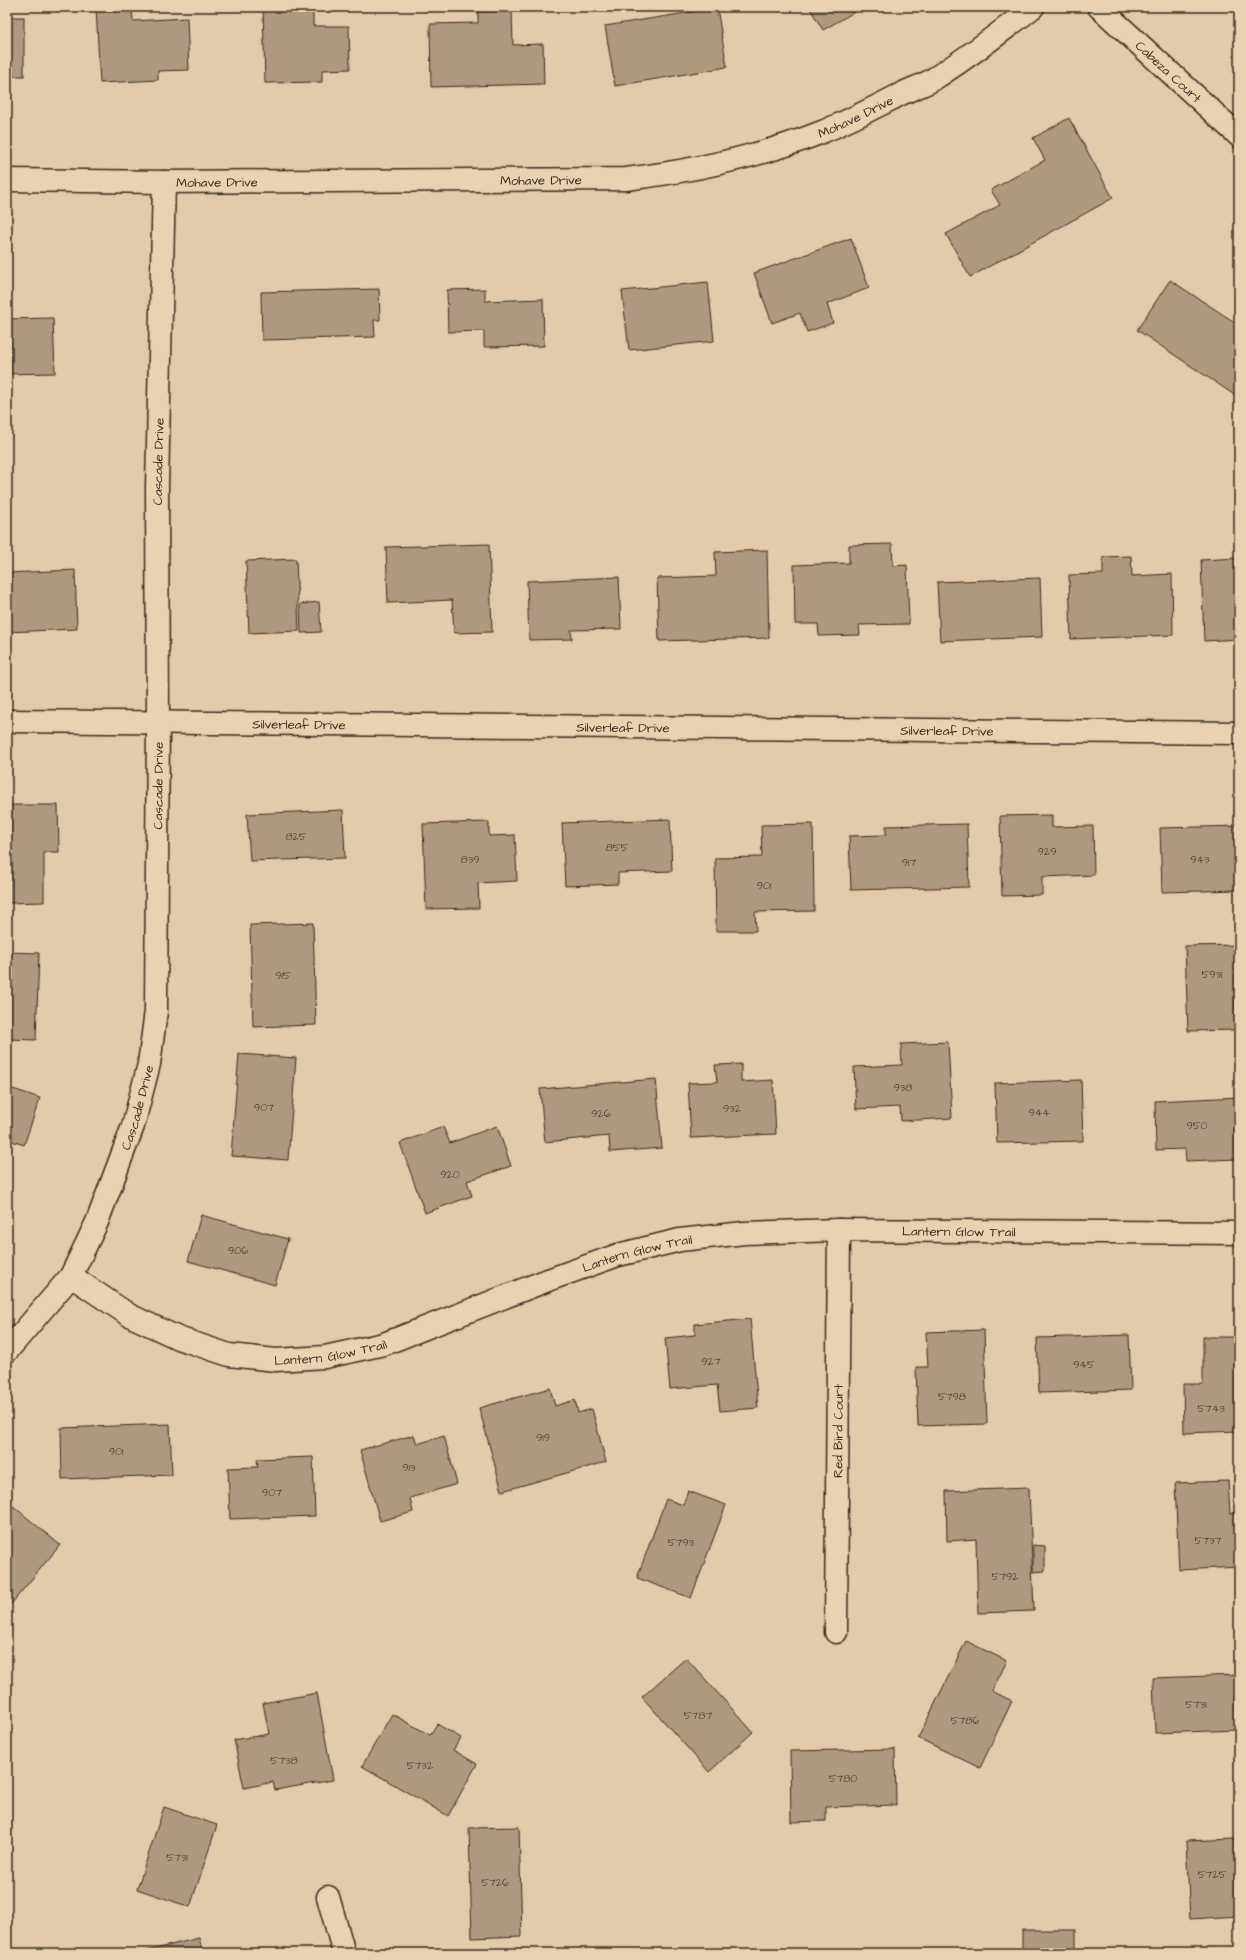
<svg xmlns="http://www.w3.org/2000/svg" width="1246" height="1960" font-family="'Architects Daughter',sans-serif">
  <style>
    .building { fill: #ae9980; stroke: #3b2a1e }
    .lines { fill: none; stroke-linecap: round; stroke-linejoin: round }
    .minor-casing { stroke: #3b2a1e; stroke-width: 25 }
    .minor { stroke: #e9d1b1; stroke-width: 22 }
    .labels { text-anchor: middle; stroke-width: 3; stroke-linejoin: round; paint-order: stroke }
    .number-label { font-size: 11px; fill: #584636 }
    .street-label { font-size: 13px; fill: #3b2a1e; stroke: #e9d1b1 }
  </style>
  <rect width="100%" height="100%" fill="#e2caab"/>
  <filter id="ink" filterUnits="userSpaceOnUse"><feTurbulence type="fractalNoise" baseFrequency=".025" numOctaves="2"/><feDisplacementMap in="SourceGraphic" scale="8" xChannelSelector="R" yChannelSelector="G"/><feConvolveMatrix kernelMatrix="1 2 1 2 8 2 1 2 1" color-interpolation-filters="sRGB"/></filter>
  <g filter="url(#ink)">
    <!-- building -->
    <g class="building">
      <path d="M96,7H132L133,21L187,18L189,70L158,71V80L100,83Z"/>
      <path d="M263,7H313V26H349L350,69L322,70V82L265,83Z"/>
      <path d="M809,7H863L823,30Z"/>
      <path d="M717,8L727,67L615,86L605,26Z"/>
      <path d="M512,11L513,45L543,44L544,84L431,87L430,24L478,23V12Z"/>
      <rect x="7" y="17" width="17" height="59"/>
      <path d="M1069,118L1113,198L970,277L946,234L1000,205L991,190L1045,160L1033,138Z"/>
      <path d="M851,238L869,288L827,304L833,323L807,332L800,313L772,323L754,273Z"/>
      <path d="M1170,280L1239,325V398L1137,330Z"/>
      <path d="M708,282L714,341L629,350L622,291Z"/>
      <path d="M379,289L380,320H374L375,337L262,340L261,292Z"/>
      <path d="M485,289V301L543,299L544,346L484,347V331L448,332L447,290Z"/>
      <path d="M53,318L55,373L7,374V319Z"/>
      <path d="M489,544L492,632L454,633L452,600L388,603L386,547Z"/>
      <path d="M892,544L893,566L907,565L909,624L859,625L860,635L819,636L818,624H795L794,565L849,563V545Z"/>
      <path d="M767,550L769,638L659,641L657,578L716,576L715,552Z"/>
      <path d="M1131,556L1132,576L1172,574L1173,635L1071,639L1069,575L1103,574V557Z"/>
      <path d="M1239,558V639L1204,641L1201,560Z"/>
      <path d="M296,559L299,631L249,633L246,561Z"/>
      <path d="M75,570L77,629L7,632V573Z"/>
      <path d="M619,577L621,629L571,630L572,639L529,640L527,581Z"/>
      <path d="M1040,578L1042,637L940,641L937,582Z"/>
      <path d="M319,602L321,632L301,633L300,604Z"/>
      <path d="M7,805H58L59,852H44V902L7,903Z"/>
      <path d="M343,810L345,858L250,861L247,814Z"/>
      <path d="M1052,815V827L1093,826L1094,875L1042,877V895L1002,896L1000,816Z"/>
      <path d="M670,819L672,871L618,873V884L565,886L562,823Z"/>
      <path d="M489,822V836L515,835L517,881L478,883L479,908L426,909L423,824Z"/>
      <path d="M813,824L814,911L755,912L756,931H716L715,858L762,857L761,825Z"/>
      <path d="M967,824L969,887L851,890L849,836L886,835V826Z"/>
      <path d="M1239,826V890L1162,892L1160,828Z"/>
      <path d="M313,923L316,1025L253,1027L250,925Z"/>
      <path d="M1239,945V1001H1235L1236,1030L1188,1031L1185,946Z"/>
      <path d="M7,952L39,953L36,1040L7,1039Z"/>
      <path d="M948,1042L952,1118L901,1121L900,1107L856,1109L854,1067L902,1065L901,1044Z"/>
      <path d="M239,1054L296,1058L288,1160L231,1156Z"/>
      <path d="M741,1064V1082L773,1080L776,1134L691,1138L688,1083L717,1082L715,1065Z"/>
      <path d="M656,1079L662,1148L610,1152L609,1136L545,1142L540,1089Z"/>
      <path d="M1081,1080L1083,1141L997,1143L995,1083Z"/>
      <path d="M7,1087L40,1098L24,1145L9,1140L7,1146Z"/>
      <path d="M1239,1097V1159L1186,1161L1185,1149L1156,1150L1155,1101Z"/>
      <path d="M497,1126L511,1166L467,1181L472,1196L425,1213L400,1143L443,1127L450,1143Z"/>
      <path d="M201,1215L288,1239L275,1285L188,1261Z"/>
      <path d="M750,1319L758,1408L720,1411L717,1385L670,1389L665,1338L695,1335V1324Z"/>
      <path d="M984,1330L987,1424L918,1426L916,1367H928L926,1332Z"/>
      <path d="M1129,1335L1131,1390L1039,1393L1037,1338Z"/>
      <path d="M1203,1337H1239V1431L1184,1433L1183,1384H1203Z"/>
      <path d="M550,1388L555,1406L575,1400L578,1413L592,1409L606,1462L502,1491L479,1408Z"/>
      <path d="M170,1424L172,1475L62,1479L61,1428Z"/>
      <path d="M414,1435L417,1444L444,1436L457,1484L410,1498L413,1512L380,1521L360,1450Z"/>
      <path d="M313,1457L315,1516L230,1519L228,1468L258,1467L257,1459Z"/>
      <path d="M1228,1481L1230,1513L1239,1512V1567L1179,1570L1175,1483Z"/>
      <path d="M1029,1488L1034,1611L978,1613L976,1539L947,1541L946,1491Z"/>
      <path d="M688,1491L726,1505L691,1598L637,1578L666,1499L683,1505Z"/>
      <path d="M7,1501L60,1545L7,1609Z"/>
      <path d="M1033,1545L1045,1546V1571L1033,1572Z"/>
      <path d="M966,1641L1007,1661L992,1691L1012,1701L980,1768L918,1738Z"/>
      <path d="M686,1658L753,1732L709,1772L642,1697Z"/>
      <path d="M1239,1675V1730L1155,1733L1153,1678Z"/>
      <path d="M317,1693L333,1780L275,1790L273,1782L244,1788L234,1740L269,1734L263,1703Z"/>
      <path d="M392,1714L430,1735L437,1724L461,1738L453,1750L477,1764L448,1816L362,1766Z"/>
      <path d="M895,1749L896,1805L826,1807V1821L791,1822L790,1751Z"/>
      <path d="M164,1807L217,1825L190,1907L137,1889Z"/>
      <path d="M519,1827L522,1936L472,1938L469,1828Z"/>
      <path d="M1236,1839L1239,1916L1190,1919L1186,1841Z"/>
      <rect x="1022" y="1930" width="54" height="23"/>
      <path d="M199,1938L203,1953H143V1952Z"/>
    </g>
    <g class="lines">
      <defs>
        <g id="minor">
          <path id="s1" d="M1099,7L1239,136"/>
          <path id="s2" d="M7,180L164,182L626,179C692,171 755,158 817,134C845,123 872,109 899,95C910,89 922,86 932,80C967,58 1000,33 1033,7"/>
          <path id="s3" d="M7,721L1239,733"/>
          <path id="s4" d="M71,1276L129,1315L178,1338L229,1355L276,1360L325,1357L384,1344L548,1280L618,1255L680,1240L744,1233L839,1230L1239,1233"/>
          <path id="s5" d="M7,1351L71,1276L97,1222L133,1126L149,1064L156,1011L158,722L157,487L164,182"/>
          <path id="s6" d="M836,1632L839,1230"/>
          <path d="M328,1897L344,1953"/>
        </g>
      </defs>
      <!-- minor casing -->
      <use href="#minor" class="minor-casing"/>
      <!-- minor -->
      <use href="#minor" class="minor"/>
    </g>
  </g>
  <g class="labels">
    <!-- number labels -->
    <g class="number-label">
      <text x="296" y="840">825</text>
      <text x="617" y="851">855</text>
      <text x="1047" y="855">929</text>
      <text x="470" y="863">839</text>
      <text x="1200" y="863">943</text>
      <text x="909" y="866">917</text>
      <text x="764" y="889">901</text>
      <text x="1212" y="978">5931</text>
      <text x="283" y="979">915</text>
      <text x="903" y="1091">938</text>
      <text x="264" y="1111">907</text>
      <text x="732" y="1112">932</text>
      <text x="1039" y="1116">944</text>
      <text x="601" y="1117">926</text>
      <text x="1197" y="1129">950</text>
      <text x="450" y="1178">920</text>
      <text x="238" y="1254">906</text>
      <text x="711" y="1365">927</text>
      <text x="1084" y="1368">945</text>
      <text x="952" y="1400">5798</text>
      <text x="1211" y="1412">5743</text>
      <text x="543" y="1441">919</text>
      <text x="116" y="1455">901</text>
      <text x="409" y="1471">913</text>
      <text x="272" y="1496">907</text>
      <text x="1208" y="1544">5737</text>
      <text x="681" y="1546">5793</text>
      <text x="1005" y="1580">5792</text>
      <text x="1196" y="1708">5731</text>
      <text x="698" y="1719">5787</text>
      <text x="965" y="1724">5786</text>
      <text x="284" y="1764">5738</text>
      <text x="420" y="1769">5732</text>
      <text x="843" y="1782">5780</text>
      <text x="177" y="1861">5731</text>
      <text x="1212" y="1878">5725</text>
      <text x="495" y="1886">5726</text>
    </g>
    <!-- street labels -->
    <g class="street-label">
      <text dy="5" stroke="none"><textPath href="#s1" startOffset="95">Cabeza Court</textPath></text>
      <text dy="5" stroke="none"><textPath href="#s2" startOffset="858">Mohave Drive</textPath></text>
      <text dy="5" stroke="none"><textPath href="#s2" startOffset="534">Mohave Drive</textPath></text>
      <text dy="5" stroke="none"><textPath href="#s2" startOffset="210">Mohave Drive</textPath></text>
      <text dy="5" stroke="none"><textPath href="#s5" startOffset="928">Cascade Drive</textPath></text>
      <text dy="5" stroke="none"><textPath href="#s3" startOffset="292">Silverleaf Drive</textPath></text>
      <text dy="5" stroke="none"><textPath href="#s3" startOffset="616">Silverleaf Drive</textPath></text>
      <text dy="5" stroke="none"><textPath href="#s3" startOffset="940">Silverleaf Drive</textPath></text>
      <text dy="5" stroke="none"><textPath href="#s5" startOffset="604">Cascade Drive</textPath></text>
      <text dy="5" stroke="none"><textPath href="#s5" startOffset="280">Cascade Drive</textPath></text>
      <text dy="5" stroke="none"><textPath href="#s4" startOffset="928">Lantern Glow Trail</textPath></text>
      <text dy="5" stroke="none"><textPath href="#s4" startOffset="604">Lantern Glow Trail</textPath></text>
      <text dy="5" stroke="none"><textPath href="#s4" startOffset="280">Lantern Glow Trail</textPath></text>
      <text dy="5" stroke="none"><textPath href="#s6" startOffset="201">Red Bird Court</textPath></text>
    </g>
  </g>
  <!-- margin -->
  <rect width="1246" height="1960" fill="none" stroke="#e9d1b1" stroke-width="24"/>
  <rect x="12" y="12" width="1222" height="1936" fill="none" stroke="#3b2a1e" stroke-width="1.5" filter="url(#ink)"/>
</svg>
